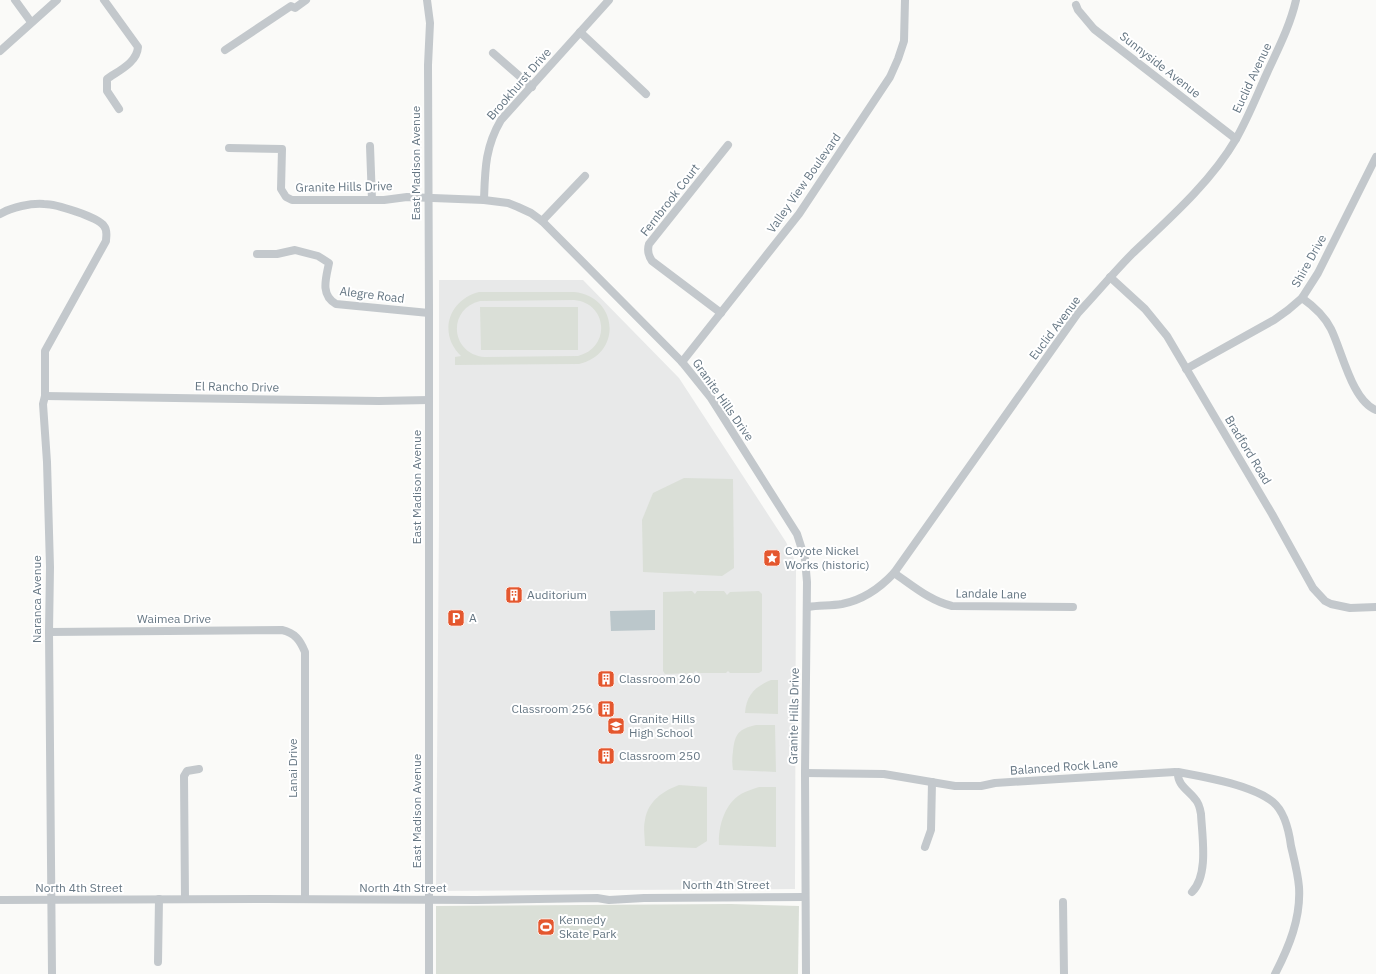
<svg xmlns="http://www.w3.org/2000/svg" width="1376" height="974" font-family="'IBM Plex Sans',sans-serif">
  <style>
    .built { fill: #e8e9e9 }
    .green { fill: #dadfd7; fill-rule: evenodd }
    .water { fill: #bbc7cb }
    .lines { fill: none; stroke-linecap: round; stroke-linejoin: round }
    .minor { stroke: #c3c8cc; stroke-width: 8 }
    .labels { text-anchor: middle; stroke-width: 4; stroke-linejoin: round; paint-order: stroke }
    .street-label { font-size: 12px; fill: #657683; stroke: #fff }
    .poi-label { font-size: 12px; fill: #657683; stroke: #fff; text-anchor: start }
  </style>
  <rect width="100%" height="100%" fill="#fafaf8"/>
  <!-- built -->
  <path class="built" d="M439,280H583L679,378L786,542L796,563L795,889L436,891L439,522Z"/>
  <!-- green -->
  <g class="green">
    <path d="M479,292H574C618,296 623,354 579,364L455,365V357L461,356C438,334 448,300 479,292ZM480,301L574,300C608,303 611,348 578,356L485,357C450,354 447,309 480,301Z"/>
    <path d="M480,307H578V350H481Z"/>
    <path d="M684,478L733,479L734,568L722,576L643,572L642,520L653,493Z"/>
    <path d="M692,591L695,594L697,591H724L727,595L730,592L759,591L762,594V671L759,673H730L728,671L726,673H698L696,671L693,673L665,674L663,671V592Z"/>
    <path d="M771,680H778V714L745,713C746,695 756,686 771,680Z"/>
    <path d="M756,725H775L776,772L733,770C732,764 732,757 733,751C735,733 739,729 756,725Z"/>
    <path d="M679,785L707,787V841L696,848L645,846C645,838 643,828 645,820C648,801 663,791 679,785Z"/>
    <path d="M759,787H776V847L719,845C718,828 724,804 741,794C746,791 753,789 759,787Z"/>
    <path d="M731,904L799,906L798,974H436V906Z"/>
  </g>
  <!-- water -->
  <path class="water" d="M655,610V630L611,631L610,611Z"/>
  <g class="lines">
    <!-- minor -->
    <g class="minor">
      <path d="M15,0L31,22"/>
      <path d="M104,0L138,47C137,63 118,71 107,79V91L119,109"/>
      <path d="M427,0L430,23L428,65L429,308V974"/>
      <path d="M1076,5L1078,10L1094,29L1236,139"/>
      <path d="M580,32L646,94"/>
      <path d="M225,50L291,6L295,8L306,0"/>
      <path d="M0,51L57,0"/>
      <path d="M493,53L532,87"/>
      <path d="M370,146L372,200"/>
      <path d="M229,148L282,149L281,189L286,197L292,200H384L407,197L484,200L508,203L518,207L531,213L542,221L682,362L711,398L797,534L805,559L807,582L805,773L806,974"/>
      <path d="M484,200C485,170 485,147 501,120L609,0"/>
      <path d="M0,214C12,207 31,203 44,204C56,204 98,217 104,226C108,231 106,236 106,241L45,351V396L43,404L47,462L50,567L49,632L52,974"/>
      <path d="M542,221L585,176"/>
      <path d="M257,254H277L295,250L318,256L329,263C326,278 320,295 336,304L429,313"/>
      <path d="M1110,277L1145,309L1167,336L1272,514L1313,588L1325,601L1331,604L1350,608L1376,607"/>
      <path d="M1302,298C1312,305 1325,317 1331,329C1342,351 1352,401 1376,410"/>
      <path d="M721,313L652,261C648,255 647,250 649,244L728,145"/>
      <path d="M682,362L799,214L890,77L898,59L904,41L905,0"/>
      <path d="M1186,369L1274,320L1288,310L1302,298L1318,273L1376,157"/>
      <path d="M45,396L379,401L429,400"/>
      <path d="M894,573C912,585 930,601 952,606L1073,607"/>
      <path d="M808,607C819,605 830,606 842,604C863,600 880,588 894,573L1078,313C1097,293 1114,272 1133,253C1169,219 1211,182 1236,139C1248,118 1257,95 1267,73C1278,49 1290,26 1296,0"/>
      <path d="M49,632L282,630C295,633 300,640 305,652V899"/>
      <path d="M805,773L884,774L955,786H981L995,783L1059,779L1175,772"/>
      <path d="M925,847L931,830L932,782"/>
      <path d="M1192,892C1209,875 1202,836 1201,814C1200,808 1199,803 1195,799C1188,790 1177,785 1178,772C1205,777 1252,785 1273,802C1285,812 1289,831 1291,846C1294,859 1298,874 1299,887C1301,918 1289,947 1275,974"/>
      <path d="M185,899L184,776L187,771L199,769"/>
      <path d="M0,900L264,899L476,900L597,898L609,900L644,898L805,897"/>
      <path d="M1063,902L1064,974"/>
      <path d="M158,962L159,899"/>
    </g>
  </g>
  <!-- icons -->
  <defs>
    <symbol id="sight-square" viewBox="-11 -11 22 22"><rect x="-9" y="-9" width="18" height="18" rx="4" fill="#e4572e" stroke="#fff"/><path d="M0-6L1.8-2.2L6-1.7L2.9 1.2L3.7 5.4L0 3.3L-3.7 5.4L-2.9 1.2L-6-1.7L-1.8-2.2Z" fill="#fff"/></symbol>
    <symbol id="building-square" viewBox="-11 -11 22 22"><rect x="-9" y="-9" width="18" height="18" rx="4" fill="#e4572e" stroke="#fff"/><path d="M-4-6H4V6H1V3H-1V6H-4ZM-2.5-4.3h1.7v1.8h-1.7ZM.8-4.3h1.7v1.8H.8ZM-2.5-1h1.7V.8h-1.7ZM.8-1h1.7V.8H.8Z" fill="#fff"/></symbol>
    <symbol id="parking-square" viewBox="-11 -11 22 22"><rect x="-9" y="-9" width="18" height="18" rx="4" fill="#e4572e" stroke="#fff"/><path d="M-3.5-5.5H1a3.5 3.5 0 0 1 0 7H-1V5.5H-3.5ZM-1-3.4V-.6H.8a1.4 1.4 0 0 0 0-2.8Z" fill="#fff"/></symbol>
    <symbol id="school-square" viewBox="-11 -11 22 22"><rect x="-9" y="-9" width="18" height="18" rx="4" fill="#e4572e" stroke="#fff"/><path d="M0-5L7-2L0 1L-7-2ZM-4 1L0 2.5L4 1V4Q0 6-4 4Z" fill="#fff"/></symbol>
    <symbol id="stadium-square" viewBox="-11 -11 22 22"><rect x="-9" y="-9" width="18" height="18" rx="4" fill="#e4572e" stroke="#fff"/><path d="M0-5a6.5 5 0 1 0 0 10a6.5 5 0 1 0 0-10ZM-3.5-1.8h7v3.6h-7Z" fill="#fff"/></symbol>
  </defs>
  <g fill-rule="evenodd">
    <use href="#sight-square" x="762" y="548" width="20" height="20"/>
    <use href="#building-square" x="504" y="585" width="20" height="20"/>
    <use href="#parking-square" x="446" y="608" width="20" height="20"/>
    <use href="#building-square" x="596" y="669" width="20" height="20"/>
    <use href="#building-square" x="596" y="699" width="20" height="20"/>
    <use href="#school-square" x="606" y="716" width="20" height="20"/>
    <use href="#building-square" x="596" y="746" width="20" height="20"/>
    <use href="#stadium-square" x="536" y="917" width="20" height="20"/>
  </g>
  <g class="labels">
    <!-- street labels -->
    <g class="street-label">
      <text transform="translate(1160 65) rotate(38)" y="4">Sunnyside Avenue</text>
      <text transform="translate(1252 78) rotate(-65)" y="4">Euclid Avenue</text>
      <text transform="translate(519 84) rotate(-49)" y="4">Brookhurst Drive</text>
      <text transform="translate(416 163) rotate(-90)" y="4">East Madison Avenue</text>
      <text transform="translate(804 183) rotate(-55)" y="4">Valley View Boulevard</text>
      <text transform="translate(344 187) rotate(-1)" y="4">Granite Hills Drive</text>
      <text transform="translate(670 200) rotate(-52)" y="4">Fernbrook Court</text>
      <text transform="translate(1309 261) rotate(-61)" y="4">Shire Drive</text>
      <text transform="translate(372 295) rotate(7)" y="4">Alegre Road</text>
      <text transform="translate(1055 328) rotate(-53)" y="4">Euclid Avenue</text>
      <text transform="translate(237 387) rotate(1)" y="4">El Rancho Drive</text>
      <text transform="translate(723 400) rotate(55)" y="4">Granite Hills Drive</text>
      <text transform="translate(1248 450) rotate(59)" y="4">Bradford Road</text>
      <text transform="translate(417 487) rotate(-90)" y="4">East Madison Avenue</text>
      <text transform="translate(991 594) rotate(1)" y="4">Landale Lane</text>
      <text transform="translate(37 599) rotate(-90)" y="4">Naranca Avenue</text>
      <text x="174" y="623">Waimea Drive</text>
      <text transform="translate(794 716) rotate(-89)" y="4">Granite Hills Drive</text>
      <text transform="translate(1064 767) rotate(-4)" y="4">Balanced Rock Lane</text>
      <text transform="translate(293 768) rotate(-90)" y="4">Lanai Drive</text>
      <text transform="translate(417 811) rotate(-90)" y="4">East Madison Avenue</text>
      <text x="726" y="889">North 4th Street</text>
      <text x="79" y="892">North 4th Street</text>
      <text x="403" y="892">North 4th Street</text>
    </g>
    <!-- poi labels -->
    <g class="poi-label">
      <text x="785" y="555">Coyote Nickel<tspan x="785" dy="14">Works (historic)</tspan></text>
      <text x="527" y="599">Auditorium</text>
      <text x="469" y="622">A</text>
      <text x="619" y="683">Classroom 260</text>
      <text x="593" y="713" text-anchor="end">Classroom 256</text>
      <text x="629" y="723">Granite Hills<tspan x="629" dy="14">High School</tspan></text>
      <text x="619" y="760">Classroom 250</text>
      <text x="559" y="924">Kennedy<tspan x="559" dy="14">Skate Park</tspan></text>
    </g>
  </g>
</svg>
